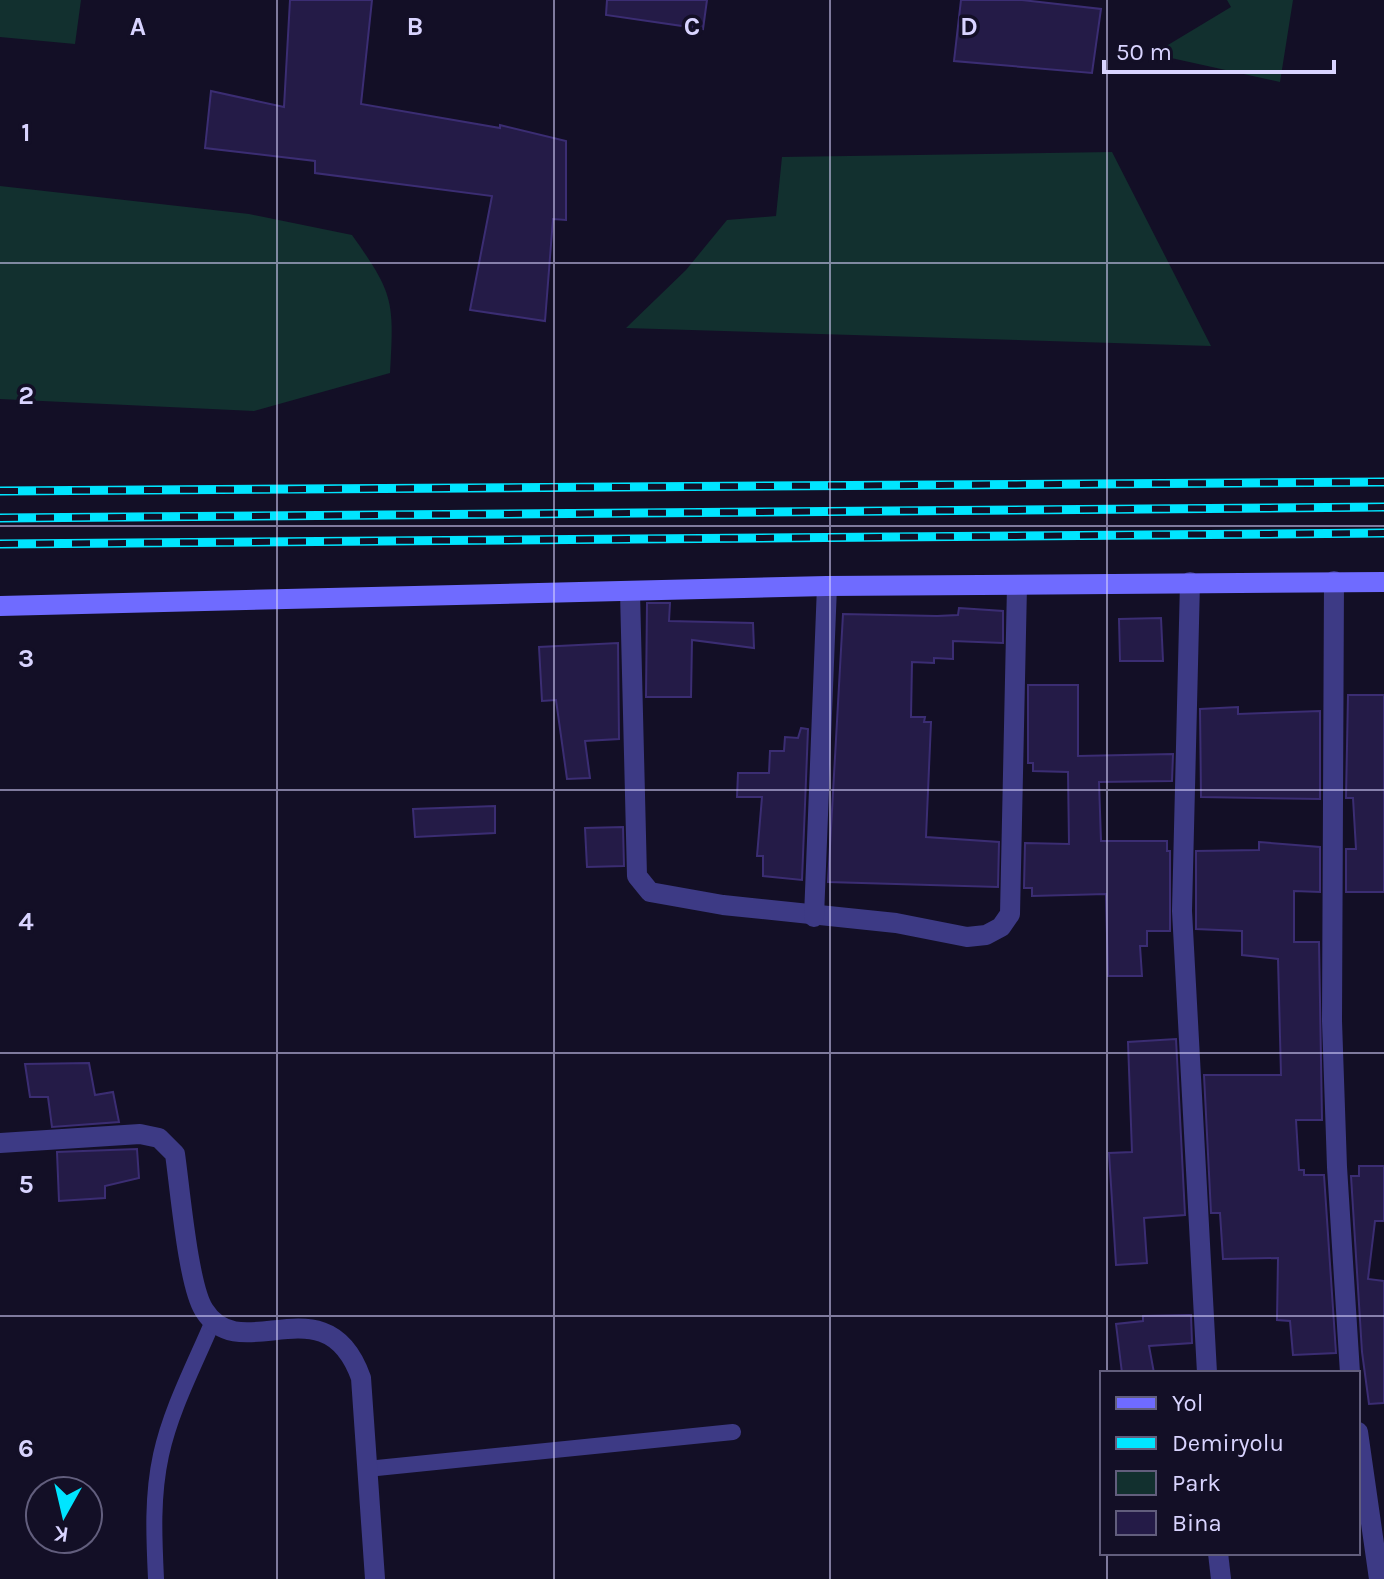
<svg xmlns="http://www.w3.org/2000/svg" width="1384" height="1579" font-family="Karla,sans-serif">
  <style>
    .green { fill: #12302f }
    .building { fill: #241b47; stroke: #3b2d73; stroke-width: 2 }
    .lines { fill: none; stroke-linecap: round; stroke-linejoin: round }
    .lane { stroke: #3d3a85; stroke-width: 16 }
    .street { stroke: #3d3a85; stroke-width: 20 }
    .secondary { stroke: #6f6bff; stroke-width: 20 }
    .rail-casing { stroke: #00e5ff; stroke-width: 9 }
    .rail { stroke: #130f26; stroke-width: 6; stroke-dasharray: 18; stroke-linecap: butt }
    .grid { fill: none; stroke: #d9d4ff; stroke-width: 2; stroke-opacity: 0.55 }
    .grid-label { font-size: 26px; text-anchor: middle; font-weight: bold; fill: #d9d4ff; stroke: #130f26; stroke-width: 7; stroke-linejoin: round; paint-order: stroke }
  </style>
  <rect width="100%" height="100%" fill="#130f26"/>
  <!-- green -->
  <g class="green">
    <path d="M0,0H81L75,44L0,37Z"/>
    <path d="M1227,0H1293L1280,82L1153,54L1231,7Z"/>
    <path d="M1112,152L1211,346L626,328L686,270L727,220L776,216L782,157Z"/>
    <path d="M0,186L249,214L352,235C394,294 394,301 390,373L254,411L0,399Z"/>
  </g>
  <!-- building -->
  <g class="building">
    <path d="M290,0H372L361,104L500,128V125L566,141V220L553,219L545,321L470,310L492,196L315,173V161L205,148L211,91L284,107Z"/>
    <path d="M607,0H707L703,29L606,15Z"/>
    <path d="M961,0H1022L1101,9L1092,73L954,61Z"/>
    <path d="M647,603H670L669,621L753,623L754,648L692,640L691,697H646Z"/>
    <path d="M959,608L1003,611V643L953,641V659L934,658V663L912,662L911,717H925L924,722H931L926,837L999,842L998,887L828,882L843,614L937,616L958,615Z"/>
    <path d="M1161,618L1163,661H1120L1119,619Z"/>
    <path d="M618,643L619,739L585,741L590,778L567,779L556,700L542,701L539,647Z"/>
    <path d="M1028,685H1078V756L1173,754L1172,781L1099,782L1101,841H1167V851H1170V931H1147V946H1140L1142,976H1108L1106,894L1032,896V888H1024L1025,843L1069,844L1068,772L1033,771V763H1028Z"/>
    <path d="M1348,695H1384V892H1346V849H1356L1353,798H1346Z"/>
    <path d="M1238,707V714L1320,711V799L1201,797L1200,709Z"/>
    <path d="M801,728L808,729L802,880L763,876V856H757L762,797H737L738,773H769L770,751H784L785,737L798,738Z"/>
    <path d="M495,806V833L415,837L413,809Z"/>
    <path d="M623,827L624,866L587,867L585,828Z"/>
    <path d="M1259,842L1320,847V892L1294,891V942H1319L1322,1120H1296L1299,1170H1304V1175H1324L1336,1353L1293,1355L1290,1321L1277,1320L1278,1258L1223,1259L1220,1213H1211L1204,1075H1281L1278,959L1242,955V931L1196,929V851L1259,850Z"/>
    <path d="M1176,1039L1185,1215L1144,1218L1147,1263L1116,1265L1109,1153L1132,1152L1128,1042Z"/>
    <path d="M89,1063L95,1095L113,1092L119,1122L52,1127L48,1097H30L25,1064Z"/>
    <path d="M137,1149L139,1178L105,1186V1198L59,1201L57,1152Z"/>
    <path d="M1359,1166H1384V1221H1375L1368,1279L1384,1281V1403L1369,1404L1362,1352L1351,1176H1359Z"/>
    <path d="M1191,1315L1192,1343L1149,1346L1154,1373H1122L1116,1324L1143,1321V1316Z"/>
  </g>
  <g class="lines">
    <!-- lane -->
    <g class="lane">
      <path d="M367,1469L733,1432"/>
      <path d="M156,1579C154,1537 152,1496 161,1455C171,1409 195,1364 213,1321"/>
    </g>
    <!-- street -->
    <g class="street">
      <path d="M1334,581L1332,1021L1337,1167L1350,1373"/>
      <path d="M1190,582L1182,911L1207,1373"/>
      <path d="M630,592L637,876L650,892L723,905L896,923L967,937L986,935L1001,927L1010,914L1017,586"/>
      <path d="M814,917L827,586"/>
      <path d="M0,1143L140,1134L159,1138L175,1154C180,1188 188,1285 204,1310C241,1370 326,1279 361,1378L375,1579"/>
      <path d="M1358,1432L1379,1579"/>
      <path d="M1218,1553L1221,1579"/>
    </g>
    <!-- secondary -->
    <path class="secondary" d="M0,606L827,586L1384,582"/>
    <defs>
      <g id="rail">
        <path d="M0,491L1384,482"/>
        <path d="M0,518L1384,507"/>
        <path d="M0,544L1384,533"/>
      </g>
    </defs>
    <!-- rail casing -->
    <use href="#rail" class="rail-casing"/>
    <!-- rail -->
    <use href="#rail" class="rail"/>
  </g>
  <!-- grid -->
  <path class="grid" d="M277,0V1579M554,0V1579M830,0V1579M1107,0V1373M0,263H1384M0,526H1384M0,790H1384M0,1053H1384M0,1316H1384M1107,1553V1579"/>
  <g class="grid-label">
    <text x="138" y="35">A</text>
    <text x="415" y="35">B</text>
    <text x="692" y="35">C</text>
    <text x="969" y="35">D</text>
    <text x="26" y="141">1</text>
    <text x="26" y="404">2</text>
    <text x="26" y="667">3</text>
    <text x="26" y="930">4</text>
    <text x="26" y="1193">5</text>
    <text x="26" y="1457">6</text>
  </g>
  <!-- legend -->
  <rect x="1100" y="1371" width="260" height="184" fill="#130f26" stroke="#625e7d" stroke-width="2"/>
  <rect x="1116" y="1397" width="40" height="12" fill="#6f6bff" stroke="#625e7d" stroke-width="2"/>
  <text x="1172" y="1411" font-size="24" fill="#d9d4ff">Yol</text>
  <rect x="1116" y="1437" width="40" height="12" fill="#00e5ff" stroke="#625e7d" stroke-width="2"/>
  <text x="1172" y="1451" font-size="24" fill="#d9d4ff">Demiryolu</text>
  <rect x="1116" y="1471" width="40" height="24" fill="#12302f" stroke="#625e7d" stroke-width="2"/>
  <text x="1172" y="1491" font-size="24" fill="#d9d4ff">Park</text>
  <rect x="1116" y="1511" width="40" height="24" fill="#241b47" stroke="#625e7d" stroke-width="2"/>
  <text x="1172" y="1531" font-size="24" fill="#d9d4ff">Bina</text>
  <!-- north arrow -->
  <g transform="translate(64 1515) rotate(188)"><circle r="38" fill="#130f26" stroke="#625e7d" stroke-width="2"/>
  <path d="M0-6L14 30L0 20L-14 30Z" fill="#00e5ff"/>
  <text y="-12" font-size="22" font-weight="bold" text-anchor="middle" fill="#d9d4ff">K</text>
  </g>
  <!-- scale -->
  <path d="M1104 60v12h230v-12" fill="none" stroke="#d9d4ff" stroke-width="4"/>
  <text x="1116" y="60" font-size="24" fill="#d9d4ff" stroke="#130f26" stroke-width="6" paint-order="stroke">50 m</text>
</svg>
